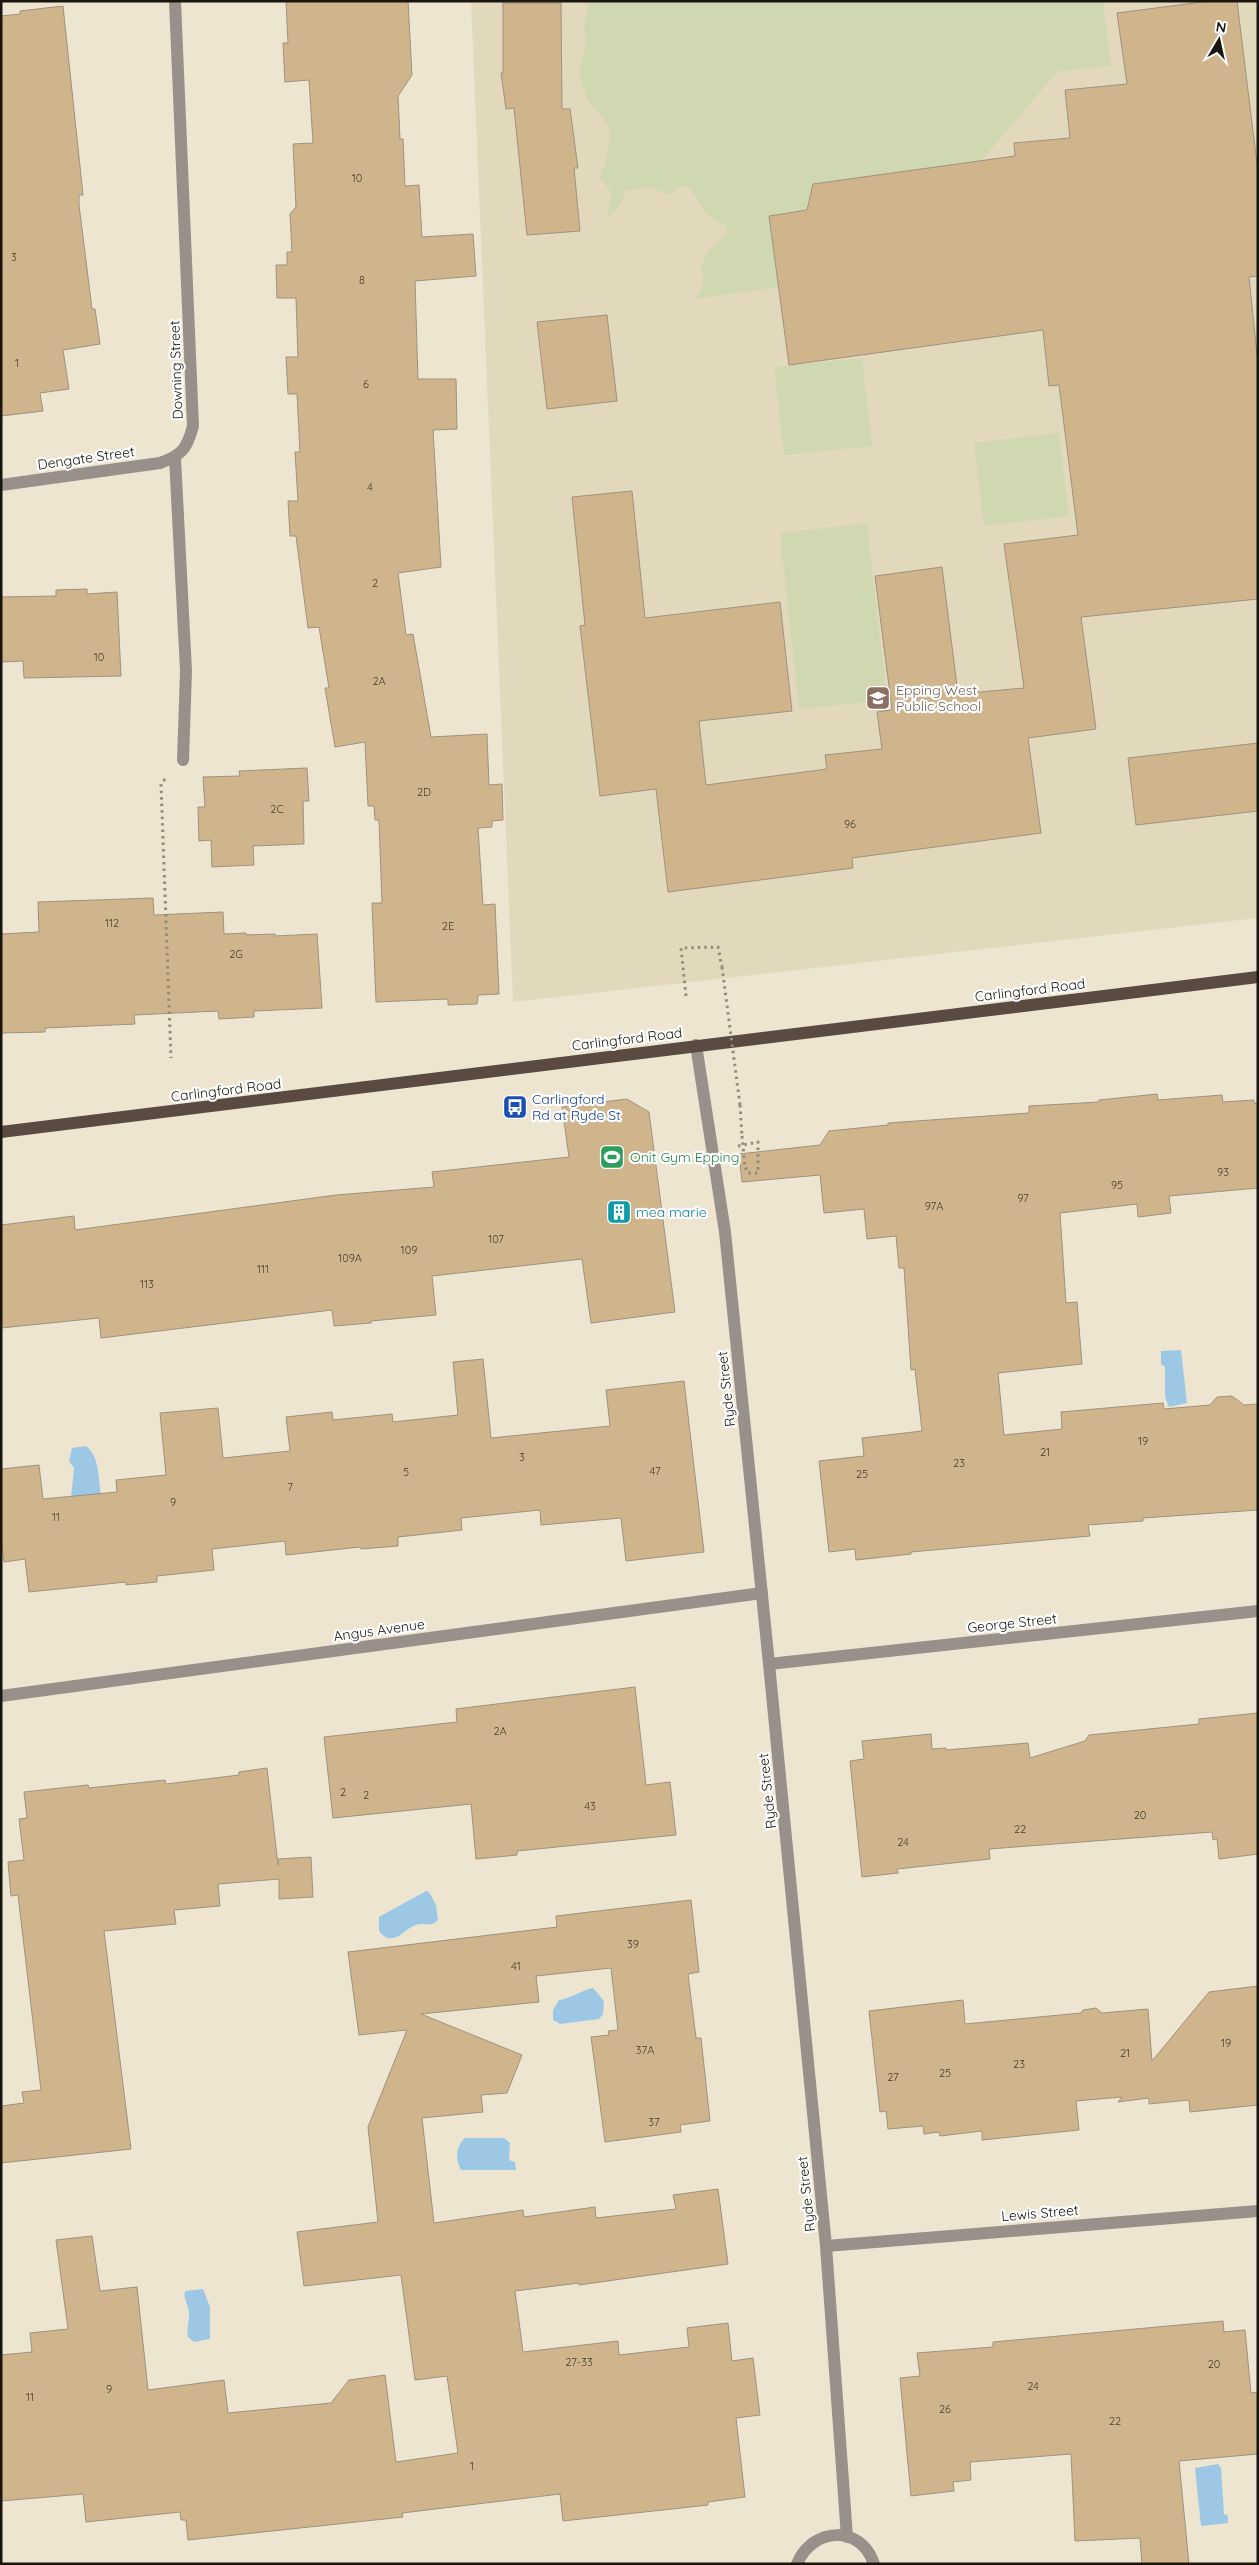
<svg xmlns="http://www.w3.org/2000/svg" width="1259" height="2565" font-family="Quicksand,sans-serif">
  <style>
    .built { fill: #e2d8bc }
    .green { fill: #d0d8b2 }
    .water { fill: #9cc8e6 }
    .building { fill: #d0b48b; stroke: #9e9281 }
    .lines { fill: none; stroke-linecap: round; stroke-linejoin: round }
    .path { stroke: #928c7d; stroke-width: 3; stroke-dasharray: 2.5 4; stroke-linecap: butt }
    .minor { stroke: #99908b; stroke-width: 12 }
    .primary { stroke: #594b42; stroke-width: 12 }
    .path-bridge { stroke: #928c7d; stroke-width: 3; stroke-dasharray: 2.5 4; stroke-linecap: butt }
    .labels { text-anchor: middle; stroke-width: 4.5; stroke-linejoin: round; paint-order: stroke }
    .number-label { font-size: 11px; fill: #473e2e }
    .street-label { font-size: 14px; fill: #19160f; stroke: #fff }
    .education-label { font-size: 14px; fill: #785e54; stroke: #fff; text-anchor: start }
    .transit-label { font-size: 14px; fill: #164399; stroke: #fff; text-anchor: start }
    .leisure-label { font-size: 14px; fill: #27864d; stroke: #fff; text-anchor: start }
    .culture-label { font-size: 14px; fill: #0d838f; stroke: #fff; text-anchor: start }
  </style>
  <rect width="100%" height="100%" fill="#ede5d0"/>
  <!-- built -->
  <path class="built" d="M471,1H1258V918L513,1002Z"/>
  <!-- green -->
  <g class="green">
    <path d="M588,1H1103L1111,66L1057,72L981,161L813,184L807,210L769,216L778,287L696,299L704,282L701,266L708,252L727,234L726,226L709,217L689,187H678L672,195L652,188L626,190L621,204L607,219L611,192L600,178L607,158L610,127L587,99L579,73L586,44L584,26Z"/>
    <path d="M862,358L872,446L784,455L774,367Z"/>
    <path d="M1059,433L1069,516L984,526L974,443Z"/>
    <path d="M867,523L887,700L799,709L780,533Z"/>
  </g>
  <!-- water -->
  <g class="water">
    <path d="M1181,1350L1187,1403L1169,1407L1165,1397V1367L1161,1364V1351Z"/>
    <path d="M86,1446C100,1457 98,1478 101,1495L71,1498L74,1468L69,1461L72,1448Z"/>
    <path d="M426,1891L429,1892L436,1905L438,1920C431,1928 425,1922 416,1925C407,1927 401,1938 392,1938C386,1939 382,1935 379,1931V1917Z"/>
    <path d="M593,1988L604,2001L603,2014L599,2019L560,2024L553,2020V2010L559,2000C572,1998 582,1990 593,1988Z"/>
    <path d="M465,2138H504L510,2143L509,2160L515,2162L516,2170H461C455,2159 456,2146 465,2138Z"/>
    <path d="M203,2289L210,2307V2339L194,2342L188,2337C186,2328 190,2321 189,2312C188,2303 183,2300 185,2291Z"/>
    <path d="M1218,2464L1221,2468L1224,2514L1228,2516V2523L1201,2526L1195,2468Z"/>
  </g>
  <!-- building -->
  <g class="building">
    <path d="M286,1H408L412,75L398,96L400,139H403L405,186L419,185L422,237L473,234L476,276L415,281L418,379H456L457,429L433,430L441,567L398,573L406,635L413,634L431,737L487,734L489,785L502,784L503,820L492,821V827L478,828L483,905L495,904L499,994L478,995L477,1004L448,1005V999L376,1002L372,903H382L379,820H375L374,806H368L365,742L335,747L325,688H329L319,627L308,628L296,536H290L288,501H298L295,452H300L297,394H288L286,357H298L296,298H277L276,265H287V252H292L290,214L296,207L293,144L313,143L309,80L285,82L283,43H288Z"/>
    <path d="M1210,1H1237L1258,172V276L1249,277L1258,364V599L1081,617L1096,729L1028,738L1041,833L852,858L853,868L668,892L656,789L600,796L580,626L585,625L572,497L632,491L645,618L780,602L792,711L699,721L706,785L827,769L825,755L882,749L877,712L892,710L875,576L942,567L958,694L1024,688L1004,544L1078,535L1059,385L1049,386L1043,330L789,365L769,216L807,210L813,184L1015,156L1014,143L1070,138L1065,90L1127,84L1117,13Z"/>
    <path d="M503,3H561L562,109H570L578,168H574L580,231L527,235L514,108L506,109L501,73H503Z"/>
    <path d="M63,6L83,195H79V205L92,309H95L100,344L63,350L69,389L40,393L43,411L1,416V16L20,14V11Z"/>
    <path d="M607,315L617,401L547,409L537,322Z"/>
    <path d="M87,589V594L117,592L121,676L24,678L23,661L1,662V597L56,596V590Z"/>
    <path d="M1258,743V811L1136,825L1128,758Z"/>
    <path d="M307,768L309,801H303L304,844L253,846L254,865L212,867L211,840L199,841L198,807H205L203,777L240,776L239,771Z"/>
    <path d="M153,898L154,915L223,912L224,934L246,933V935L275,934V936L317,934L322,1008L254,1011V1017L219,1019L218,1011L134,1015L135,1024L45,1028V1032L1,1033V934L39,932L38,902Z"/>
    <path d="M1157,1094L1158,1100L1222,1095L1223,1102L1254,1100V1103H1258V1188L1169,1196L1171,1213L1138,1217L1137,1204L1060,1213L1066,1303L1077,1302L1082,1364L998,1373L1004,1435L1062,1429L1061,1412L1163,1403L1164,1409L1210,1405L1217,1397L1232,1396L1244,1405L1258,1404V1510L1143,1518V1521L1088,1525L1090,1536L911,1552V1554L856,1560L855,1549L829,1552L819,1461L864,1456L862,1438L922,1431L915,1369L911,1370L904,1268H899L896,1236L867,1239L864,1209L824,1213L820,1175L742,1182L739,1154L820,1145L829,1131L888,1125V1123L1029,1113V1106L1099,1102V1100Z"/>
    <path d="M627,1099L649,1112L675,1312L591,1323L582,1259L432,1276L436,1315L371,1321V1323L334,1326L332,1310L101,1338L99,1318L1,1328V1225L74,1216L75,1230L336,1195L434,1187L432,1172L569,1157L562,1107Z"/>
    <path d="M483,1359L491,1438L610,1426L606,1390L684,1381L704,1552L626,1561L621,1518L541,1525L540,1510L461,1518L462,1530L398,1537V1546L361,1549L360,1547L286,1555L285,1541L212,1549L214,1570L157,1576V1582L126,1585V1582L29,1592L25,1559L4,1562L1,1539V1469L39,1465L43,1499L117,1492L116,1480L166,1475L160,1413L218,1408L223,1458L290,1451L286,1417L332,1412L333,1420L392,1414L393,1422L458,1415L453,1362Z"/>
    <path d="M635,1687L646,1785L670,1782L676,1835L517,1851V1855L476,1859L471,1804L333,1818L324,1737L457,1722L456,1709Z"/>
    <path d="M1258,1713V1854L1219,1859L1217,1839L1213,1840L1212,1832L989,1849L990,1859L897,1869L898,1873L862,1877L850,1761L864,1759L862,1741L931,1734L932,1749L946,1748V1750L1028,1743L1030,1758L1085,1741L1089,1735L1199,1724V1719Z"/>
    <path d="M267,1768L278,1865V1859L311,1857L313,1897L279,1899V1879L218,1884L220,1906L174,1910L176,1924L104,1931L131,2149L1,2163V2106L24,2103L22,2092L41,2090L18,1895L11,1896L8,1862L24,1860L19,1819L27,1818L24,1792L88,1785L89,1788L165,1780L166,1784L239,1775V1772Z"/>
    <path d="M691,1900L699,1972L688,1974L696,2038H701L710,2121L680,2125L681,2132L605,2142L591,2037L609,2035L608,2031L618,2030L611,1968L536,1976L539,2002L421,2014L522,2055L507,2093L481,2095L483,2112L422,2118L434,2223L523,2210L524,2217L595,2207L596,2218L676,2209L673,2195L718,2189L728,2264L579,2285V2283L515,2291L523,2352L618,2341L619,2355L689,2347L687,2328L728,2323L732,2361L753,2358L760,2415L736,2418L745,2497L708,2502V2505L563,2521L560,2494L402,2513L403,2517L188,2540L186,2520H181L180,2512L86,2522L83,2494L1,2501V2355L32,2352L30,2333L68,2329L56,2240L92,2236L100,2291L137,2287L148,2390L224,2380L228,2413L331,2403L349,2380L385,2375L396,2462L458,2453L447,2376L415,2380L401,2275L304,2286L297,2232L378,2222L368,2127L407,2030L359,2035L348,1952L557,1927L556,1916Z"/>
    <path d="M1258,1986V2105L1190,2112L1189,2100L1149,2104V2098L1118,2102L1122,2097L1076,2101L1079,2130L982,2140V2131L940,2136L939,2132L924,2134L923,2126L888,2129L886,2111L880,2112L869,2011L963,2000L965,2024L1081,2013L1083,2010L1096,2008L1102,2013L1148,2009L1152,2061L1209,1992Z"/>
    <path d="M1223,2321L1224,2332L1245,2330L1251,2393L1258,2392V2454L1179,2461L1189,2564H1142L1140,2538L1075,2541L1071,2454L970,2462L971,2480L953,2482L954,2491L911,2496L900,2378L920,2376L917,2353L993,2347V2342Z"/>
  </g>
  <g class="lines">
    <!-- path -->
    <g class="path">
      <path d="M165,779L161,784L171,1058"/>
      <path d="M686,996L681,948L718,947L722,967"/>
      <path d="M740,1105L742,1136"/>
      <path d="M738,1146L758,1142V1173H748L745,1167"/>
    </g>
    <!-- minor -->
    <g class="minor">
      <path d="M175,458L186,671L183,760"/>
      <path d="M1,485L160,463C182,455 187,449 193,426L175,1"/>
      <path d="M696,1045L725,1232L769,1664L826,2246L847,2537"/>
      <path d="M769,1664L1258,1611"/>
      <path d="M1,1696L762,1593"/>
      <path d="M826,2246L1258,2211"/>
      <path d="M797,2564C812,2527 861,2524 874,2564"/>
    </g>
    <!-- primary -->
    <path class="primary" d="M1,1132L1258,977"/>
    <!-- path-bridge -->
    <g class="path-bridge">
      <path d="M722,967L740,1105"/>
      <path d="M742,1136L745,1167"/>
    </g>
  </g>
  <!-- icons -->
  <defs>
    <symbol id="school-square" viewBox="-11 -11 22 22"><rect x="-9" y="-9" width="18" height="18" rx="4" fill="#8d6e63" stroke="#fff"/><path d="M0-5L7-2L0 1L-7-2ZM-4 1L0 2.5L4 1V4Q0 6-4 4Z" fill="#fff"/></symbol>
    <symbol id="bus-square" viewBox="-11 -11 22 22"><rect x="-9" y="-9" width="18" height="18" rx="4" fill="#1a4fb4" stroke="#fff"/><path d="M-5-6H5V4H4V6H2V4H-2V6H-4V4H-5ZM-3.5-4V0h7V-4ZM-3.5 1.2v1.5H-2V1.2ZM2 1.2v1.5H3.5V1.2Z" fill="#fff"/></symbol>
    <symbol id="stadium-square" viewBox="-11 -11 22 22"><rect x="-9" y="-9" width="18" height="18" rx="4" fill="#2e9e5b" stroke="#fff"/><path d="M0-5a6.5 5 0 1 0 0 10a6.5 5 0 1 0 0-10ZM-3.5-1.8h7v3.6h-7Z" fill="#fff"/></symbol>
    <symbol id="building-square" viewBox="-11 -11 22 22"><rect x="-9" y="-9" width="18" height="18" rx="4" fill="#0f9aa8" stroke="#fff"/><path d="M-4-6H4V6H1V3H-1V6H-4ZM-2.5-4.3h1.7v1.8h-1.7ZM.8-4.3h1.7v1.8H.8ZM-2.5-1h1.7V.8h-1.7ZM.8-1h1.7V.8H.8Z" fill="#fff"/></symbol>
  </defs>
  <g fill-rule="evenodd">
    <use href="#school-square" x="864" y="684" width="28" height="28"/>
    <use href="#bus-square" x="501" y="1093" width="28" height="28"/>
    <use href="#stadium-square" x="598" y="1143" width="28" height="28"/>
    <use href="#building-square" x="605" y="1198" width="28" height="28"/>
  </g>
  <g class="labels">
    <!-- number labels -->
    <g class="number-label">
      <text x="357" y="182">10</text>
      <text x="14" y="261">3</text>
      <text x="362" y="284">8</text>
      <text x="17" y="367">1</text>
      <text x="366" y="388">6</text>
      <text x="370" y="491">4</text>
      <text x="375" y="587">2</text>
      <text x="99" y="661">10</text>
      <text x="379" y="685">2A</text>
      <text x="424" y="796">2D</text>
      <text x="277" y="813">2C</text>
      <text x="850" y="828">96</text>
      <text x="112" y="927">112</text>
      <text x="448" y="930">2E</text>
      <text x="236" y="958">2G</text>
      <text x="1223" y="1176">93</text>
      <text x="1117" y="1189">95</text>
      <text x="1023" y="1202">97</text>
      <text x="934" y="1210">97A</text>
      <text x="496" y="1243">107</text>
      <text x="409" y="1254">109</text>
      <text x="350" y="1262">109A</text>
      <text x="263" y="1273">111</text>
      <text x="147" y="1288">113</text>
      <text x="1143" y="1445">19</text>
      <text x="1045" y="1456">21</text>
      <text x="522" y="1461">3</text>
      <text x="959" y="1467">23</text>
      <text x="655" y="1475">47</text>
      <text x="406" y="1476">5</text>
      <text x="862" y="1478">25</text>
      <text x="290" y="1491">7</text>
      <text x="173" y="1506">9</text>
      <text x="56" y="1521">11</text>
      <text x="500" y="1735">2A</text>
      <text x="343" y="1796">2</text>
      <text x="366" y="1799">2</text>
      <text x="590" y="1810">43</text>
      <text x="1140" y="1819">20</text>
      <text x="1020" y="1833">22</text>
      <text x="903" y="1846">24</text>
      <text x="633" y="1948">39</text>
      <text x="516" y="1970">41</text>
      <text x="1226" y="2047">19</text>
      <text x="645" y="2054">37A</text>
      <text x="1125" y="2057">21</text>
      <text x="1019" y="2068">23</text>
      <text x="945" y="2077">25</text>
      <text x="893" y="2081">27</text>
      <text x="654" y="2126">37</text>
      <text x="579" y="2366">27-33</text>
      <text x="1214" y="2368">20</text>
      <text x="1033" y="2390">24</text>
      <text x="109" y="2393">9</text>
      <text x="30" y="2401">11</text>
      <text x="945" y="2413">26</text>
      <text x="1115" y="2425">22</text>
      <text x="472" y="2470">1</text>
    </g>
    <!-- street labels -->
    <g class="street-label">
      <text transform="translate(176 370) rotate(-92)" y="5">Downing Street</text>
      <text transform="translate(86 458) rotate(-8)" y="5">Dengate Street</text>
      <text transform="translate(1030 990) rotate(-7)" y="5">Carlingford Road</text>
      <text transform="translate(627 1039) rotate(-7)" y="5">Carlingford Road</text>
      <text transform="translate(226 1090) rotate(-7)" y="5">Carlingford Road</text>
      <text transform="translate(726 1389) rotate(-96)" y="5">Ryde Street</text>
      <text transform="translate(1012 1623) rotate(-6)" y="5">George Street</text>
      <text transform="translate(379 1630) rotate(-8)" y="5">Angus Avenue</text>
      <text transform="translate(767 1791) rotate(-96)" y="5">Ryde Street</text>
      <text transform="translate(806 2194) rotate(-96)" y="5">Ryde Street</text>
      <text transform="translate(1040 2213) rotate(-5)" y="5">Lewis Street</text>
    </g>
    <!-- education labels -->
    <g class="education-label">
      <text x="896" y="695">Epping West<tspan x="896" dy="16">Public School</tspan></text>
    </g>
    <!-- transit labels -->
    <g class="transit-label">
      <text x="532" y="1104">Carlingford<tspan x="532" dy="16">Rd at Ryde St</tspan></text>
    </g>
    <!-- leisure labels -->
    <g class="leisure-label">
      <text x="630" y="1162">Onit Gym Epping</text>
    </g>
    <!-- culture labels -->
    <g class="culture-label">
      <text x="636" y="1217">mea marie</text>
    </g>
  </g>
  <!-- border -->
  <rect width="1259" height="2565" fill="none" stroke="#19160f" stroke-width="5"/>
  <!-- north arrow -->
  <g transform="translate(1219 40) rotate(9)" stroke="#ffffff" stroke-width="4" paint-order="stroke">
  <path d="M0-4L9 19L0 12L-9 19Z" fill="#19160f"/>
  <text y="-8" font-size="14" font-weight="bold" text-anchor="middle" fill="#19160f">N</text>
  </g>
</svg>
